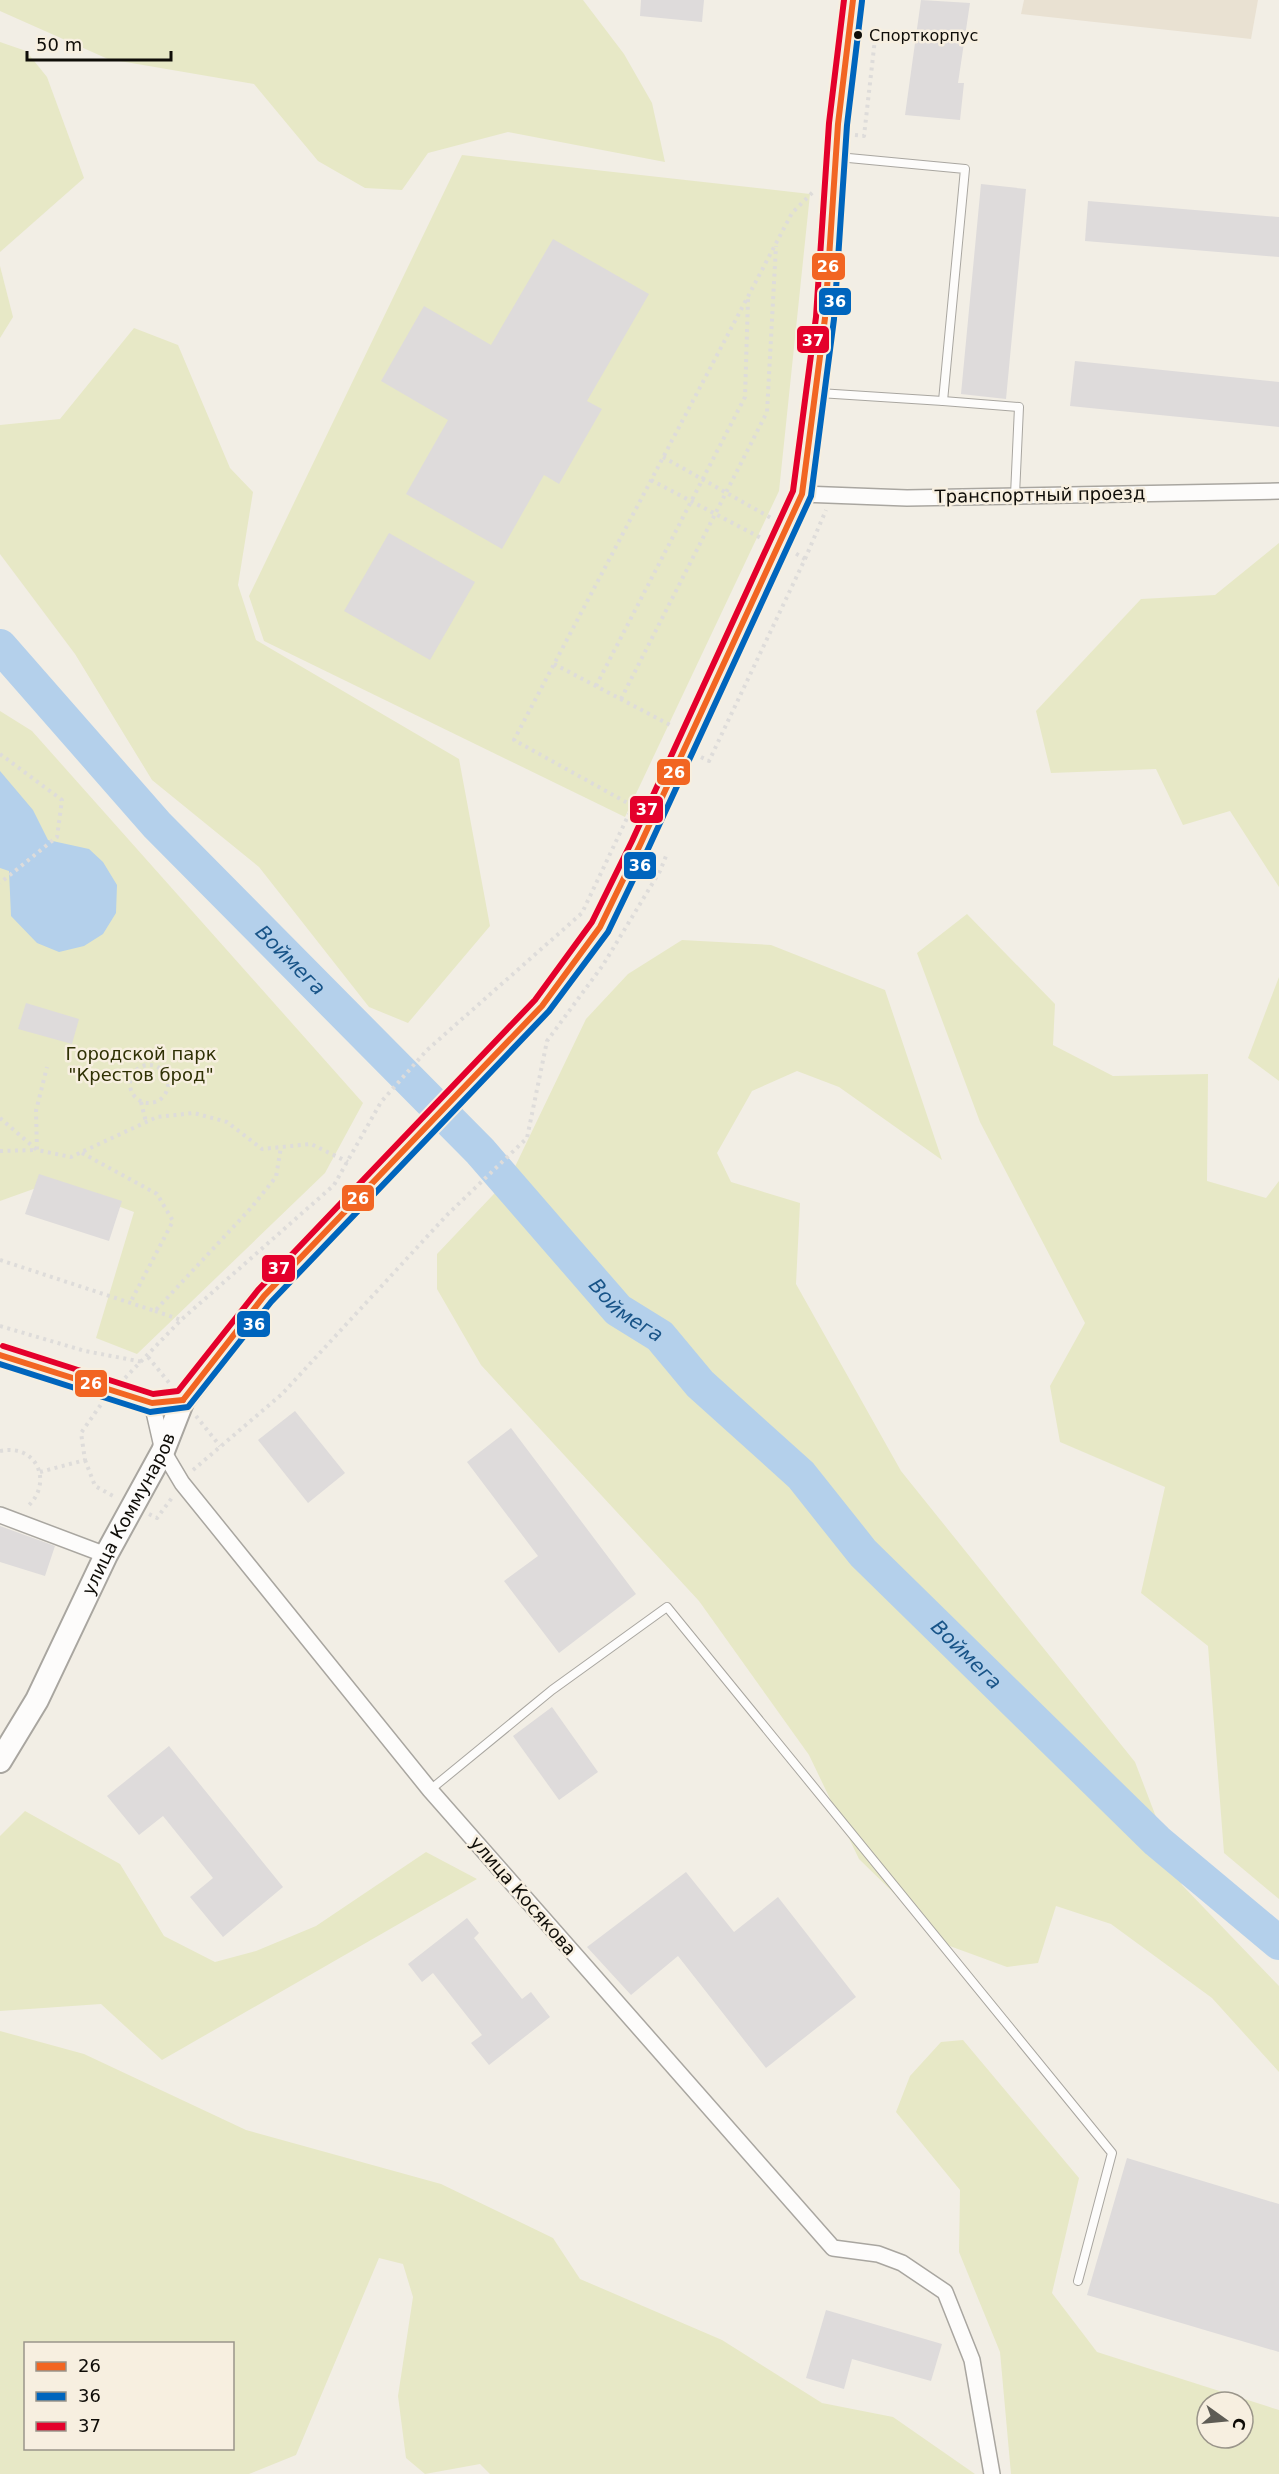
<svg xmlns="http://www.w3.org/2000/svg" width="1279" height="2474" font-family="'DejaVu Sans',sans-serif">
  <style>
    .built { fill: #e9e1d2 }
    .green { fill: #e7e8c6; fill-rule: evenodd }
    .water { fill: #b4d0eb }
    .lines { fill: none; stroke-linecap: round; stroke-linejoin: round }
    .river { stroke: #b4d0eb; stroke-width: 34 }
    .building { fill: #dedbdb }
    .lane-casing { stroke: #a9a6a0; stroke-width: 10 }
    .street-casing { stroke: #a9a6a0; stroke-width: 18 }
    .secondary-casing { stroke: #a9a6a0; stroke-width: 26 }
    .path { stroke: #dedcda; stroke-width: 4; stroke-dasharray: 3 4.5; stroke-linecap: butt }
    .lane { stroke: #fdfcfb; stroke-width: 8 }
    .street { stroke: #fdfcfb; stroke-width: 15 }
    .secondary { stroke: #fdfcfb; stroke-width: 22 }
    .bus-1-casing { stroke: #f7efe0; stroke-width: 10 }
    .bus-2-casing { stroke: #f7efe0; stroke-width: 10 }
    .bus-3-casing { stroke: #f7efe0; stroke-width: 10 }
    .bus-1 { stroke: #f26522; stroke-width: 6 }
    .bus-2 { stroke: #0065bd; stroke-width: 6 }
    .bus-3 { stroke: #e4002b; stroke-width: 6 }
    .bus-dot { fill: #0f0d08; stroke: #f7efe0; stroke-width: 2 }
    .labels { text-anchor: middle; stroke-width: 5; stroke-linejoin: round; paint-order: stroke }
    .bus-label { font-size: 16px; fill: #0f0d08; stroke: #f7efe0; text-anchor: start }
    .street-label { font-size: 18px; fill: #0f0d08; stroke: #f7efe0 }
    .park-label { font-size: 18px; fill: #2f3104; stroke: #f7efe0 }
    .water-label { font-size: 20px; font-style: italic; fill: #185488; stroke: #f7efe0 }
    .line-badge { stroke: #f7efe0; stroke-width: 2 }
    .badge-label { font-size: 16px; text-anchor: middle; font-weight: bold; fill: #fff }
  </style>
  <rect width="100%" height="100%" fill="#f2eee5"/>
  <!-- built -->
  <path class="built" d="M1024,0H1258L1251,39L1021,14Z"/>
  <!-- green -->
  <g class="green">
    <path d="M0,0H583L624,54L652,103L665,162L508,132L428,153L402,190L365,188L318,161L254,84L108,59L0,11Z"/>
    <path d="M0,42L26,51L47,77L84,178L0,252Z"/>
    <path d="M462,155L810,194L779,491L625,817L264,641L249,596Z"/>
    <path d="M0,266L13,317L0,338Z"/>
    <path d="M134,328L178,345L230,468L253,492L238,585L256,640L459,759L490,926L408,1023L369,1007L259,867L152,780L75,654L0,554V425L60,419Z"/>
    <path d="M1279,543V887L1230,811L1183,825L1156,769L1051,773L1036,711L1141,599L1215,595Z"/>
    <path d="M0,711L32,731L363,1103L325,1173L137,1354L96,1338L134,1212L53,1182L0,1201Z"/>
    <path d="M967,914L1055,1004L1053,1045L1113,1076L1208,1074L1207,1181L1266,1198L1279,1181V1899L1224,1853L1208,1646L1141,1593L1165,1487L1060,1442L1050,1386L1085,1323L980,1122L917,953Z"/>
    <path d="M682,940L771,945L885,990L942,1160L839,1087L797,1071L752,1091L717,1153L731,1182L800,1203L796,1284L901,1471L1135,1762L1182,1885L1279,1986V2072L1212,1998L1111,1924L1056,1906L1038,1963L1007,1967L947,1945L859,1859L809,1755L699,1601L481,1365L437,1289V1254L510,1177L586,1019L628,974Z"/>
    <path d="M1279,977V1081L1248,1058Z"/>
    <path d="M25,1811L120,1864L164,1936L215,1962L256,1951L316,1926L426,1852L477,1879L162,2060L101,2004L0,2011V1836Z"/>
    <path d="M0,2031L84,2054L246,2130L441,2184L553,2238L580,2279L722,2340L822,2403L893,2417L975,2474H490L480,2464L425,2474L406,2458L398,2396L413,2297L403,2264L379,2258L296,2455L249,2474H0ZM26,2344H232V2448H26Z"/>
    <path d="M963,2040L1079,2178L1052,2293L1097,2352L1279,2410V2474H1011L1000,2352L959,2252L960,2190L896,2112L910,2076L941,2042ZM1207,2402H1243V2438H1207Z"/>
  </g>
  <!-- water -->
  <path class="water" d="M0,771L33,810L48,840L89,849L103,862L117,885L116,913L103,934L84,946L59,952L37,943L11,916L9,871L0,868Z"/>
  <g class="lines">
    <!-- river -->
    <path class="river" id="s1" d="M0,646L157,825L480,1151L618,1310L660,1336L700,1384L801,1475L863,1553L1157,1841L1279,1943"/>
  </g>
  <!-- building -->
  <g class="building">
    <path d="M641,0H704L702,22L640,16Z"/>
    <path d="M921,0L970,3L958,83H964L960,120L905,115Z"/>
    <path d="M981,184L1026,189L1006,399L961,394Z"/>
    <path d="M1088,201L1279,217V257L1085,241Z"/>
    <path d="M553,239L649,294L587,401L602,409L559,484L544,475L502,549L406,494L448,420L381,381L424,306L491,345Z"/>
    <path d="M1075,361L1279,382V427L1070,406Z"/>
    <path d="M389,533L475,582L430,660L344,611Z"/>
    <path d="M26,1003L79,1019L72,1044L18,1029Z"/>
    <path d="M39,1174L122,1201L109,1241L25,1214Z"/>
    <path d="M295,1411L345,1473L308,1503L258,1440Z"/>
    <path d="M511,1428L636,1594L559,1653L504,1581L538,1556L467,1462Z"/>
    <path d="M0,1526L55,1546L45,1576L0,1562Z"/>
    <path d="M552,1707L598,1772L559,1800L513,1736Z"/>
    <path d="M169,1746L283,1887L223,1937L190,1897L213,1878L163,1816L139,1835L107,1796Z"/>
    <path d="M686,1872L734,1932L778,1897L856,1997L766,2068L678,1956L631,1995L587,1947Z"/>
    <path d="M467,1918L479,1933L474,1938L522,1999L531,1992L550,2017L489,2065L471,2043L482,2035L433,1973L422,1982L408,1964Z"/>
    <path d="M1127,2158L1279,2204V2352L1087,2295Z"/>
    <path d="M826,2310L942,2344L931,2381L852,2359L844,2389L806,2378Z"/>
  </g>
  <g class="lines">
    <defs>
      <g id="lane">
        <path d="M819,393L943,401L965,169L838,157"/>
        <path d="M943,401L1019,407L1015,495"/>
        <path d="M430,1790L552,1690L667,1607L1112,2153L1078,2281"/>
      </g>
      <g id="street">
        <path d="M802,494L907,498L1279,491"/>
        <path d="M0,1355L152,1403L183,1400"/>
        <path d="M152,1403L163,1451L182,1483L430,1790L833,2248L878,2254L902,2263L945,2292L972,2360L992,2474"/>
        <path d="M0,1515L106,1555"/>
      </g>
      <g id="secondary">
        <path id="s2" d="M0,1761L37,1700L106,1555L163,1451L183,1400L264,1296L542,1006L600,927L640,845L802,494L825,318L838,124L853,0"/>
      </g>
    </defs>
    <!-- lane casing -->
    <use href="#lane" class="lane-casing"/>
    <!-- street casing -->
    <use href="#street" class="street-casing"/>
    <!-- secondary casing -->
    <use href="#secondary" class="secondary-casing"/>
    <!-- path -->
    <g class="path">
      <path d="M855,135L864,136L875,39"/>
      <path d="M663,457L771,518"/>
      <path d="M651,480L761,538"/>
      <path d="M805,559L826,510"/>
      <path d="M554,664L672,726"/>
      <path d="M596,686L745,397L748,299"/>
      <path d="M621,699L767,412L776,246"/>
      <path d="M0,754L62,800L57,837L0,883"/>
      <path d="M701,757L709,761L805,559L795,553"/>
      <path d="M633,806L514,740L792,213L814,191"/>
      <circle cx="149" cy="1084" r="19"/>
      <path d="M141,1102L146,1122"/>
      <path d="M0,1118L37,1150L71,1157L157,1117L194,1113L227,1122L262,1149L311,1144L348,1162"/>
      <path d="M0,1151L37,1150L36,1111L47,1067"/>
      <path d="M82,1153L157,1194L173,1221L130,1303"/>
      <path d="M0,1260L155,1311L251,1208L276,1177L281,1147"/>
      <path d="M155,1311L181,1320"/>
      <path d="M0,1326L85,1351L143,1362"/>
      <path d="M148,1357L171,1385"/>
      <path d="M125,1378L181,1320L334,1185L381,1102L427,1050L582,913L629,814"/>
      <path d="M196,1416L220,1446"/>
      <path d="M0,1451C37,1443 54,1483 27,1507"/>
      <path d="M85,1460L95,1486L115,1497"/>
      <path d="M193,1470L282,1394L447,1215L527,1138L547,1041L603,965L660,871L666,856"/>
      <path d="M40,1472L85,1460L81,1433L102,1403"/>
      <path d="M149,1514L157,1518L174,1495"/>
    </g>
    <!-- lane -->
    <use href="#lane" class="lane"/>
    <!-- street -->
    <use href="#street" class="street"/>
    <!-- secondary -->
    <use href="#secondary" class="secondary"/>
    <defs>
      <g id="bus-1">
        <path d="M0,1355L152,1403L183,1400"/>
        <path d="M183,1400L264,1296L542,1006L600,927L640,845L802,494L825,318L838,124L853,0"/>
      </g>
      <path id="bus-2" d="M0,1364L150,1412L188,1407L271,1302L549,1011L608,932L648,849L811,496L834,319L847,125L862,1"/>
      <path id="bus-3" d="M3,1346L153,1394L178,1391L258,1290L535,1000L592,922L632,841L793,491L816,317L829,123L844,0"/>
    </defs>
    <!-- bus-1 casing -->
    <use href="#bus-1" class="bus-1-casing"/>
    <!-- bus-2 casing -->
    <use href="#bus-2" class="bus-2-casing"/>
    <!-- bus-3 casing -->
    <use href="#bus-3" class="bus-3-casing"/>
    <!-- bus-1 -->
    <use href="#bus-1" class="bus-1"/>
    <!-- bus-2 -->
    <use href="#bus-2" class="bus-2"/>
    <!-- bus-3 -->
    <use href="#bus-3" class="bus-3"/>
  </g>
  <!-- markers -->
  <circle class="bus-dot" cx="858" cy="35" r="5"/>
  <g class="labels">
    <!-- bus labels -->
    <g class="bus-label">
      <text x="869" y="41">Спорткорпус</text>
    </g>
    <!-- street labels -->
    <g class="street-label">
      <text transform="translate(1040 495) rotate(-1)" y="6">Транспортный проезд</text>
      <text dy="6" stroke="none"><textPath href="#s2" startOffset="279">улица Коммунаров</textPath></text>
      <text transform="translate(523 1896) rotate(49)" y="6">улица Косякова</text>
    </g>
    <!-- park labels -->
    <g class="park-label">
      <text x="141" y="1060">Городской парк<tspan x="141" dy="21">"Крестов брод"</tspan></text>
    </g>
    <!-- water labels -->
    <g class="water-label">
      <text dy="7" stroke="none"><textPath href="#s1" startOffset="428">Воймега</textPath></text>
      <text dy="7" stroke="none"><textPath href="#s1" startOffset="914">Воймега</textPath></text>
      <text dy="7" stroke="none"><textPath href="#s1" startOffset="1400">Воймега</textPath></text>
    </g>
  </g>
  <g class="line-badge">
    <rect x="811" y="252" width="35" height="29" rx="6" fill="#f26522"/>
    <rect x="818" y="287" width="34" height="29" rx="6" fill="#0065bd"/>
    <rect x="796" y="325" width="34" height="29" rx="6" fill="#e4002b"/>
    <rect x="656" y="758" width="35" height="28" rx="6" fill="#f26522"/>
    <rect x="629" y="795" width="35" height="29" rx="6" fill="#e4002b"/>
    <rect x="623" y="851" width="34" height="29" rx="6" fill="#0065bd"/>
    <rect x="341" y="1184" width="34" height="28" rx="6" fill="#f26522"/>
    <rect x="261" y="1254" width="35" height="29" rx="6" fill="#e4002b"/>
    <rect x="236" y="1310" width="35" height="28" rx="6" fill="#0065bd"/>
    <rect x="74" y="1369" width="34" height="29" rx="6" fill="#f26522"/>
  </g>
  <g class="badge-label">
    <text x="828" y="272">26</text>
    <text x="835" y="307">36</text>
    <text x="813" y="346">37</text>
    <text x="674" y="778">26</text>
    <text x="647" y="815">37</text>
    <text x="640" y="871">36</text>
    <text x="358" y="1204">26</text>
    <text x="279" y="1274">37</text>
    <text x="254" y="1330">36</text>
    <text x="91" y="1389">26</text>
  </g>
  <!-- legend -->
  <rect x="24" y="2342" width="210" height="108" fill="#f7efe0" stroke="#9a958a" stroke-width="1.5"/>
  <rect x="36" y="2362" width="30" height="9" fill="#f26522" stroke="#9a958a" stroke-width="1.5"/>
  <text x="78" y="2372" font-size="18" fill="#0f0d08">26</text>
  <rect x="36" y="2392" width="30" height="9" fill="#0065bd" stroke="#9a958a" stroke-width="1.5"/>
  <text x="78" y="2402" font-size="18" fill="#0f0d08">36</text>
  <rect x="36" y="2422" width="30" height="9" fill="#e4002b" stroke="#9a958a" stroke-width="1.5"/>
  <text x="78" y="2432" font-size="18" fill="#0f0d08">37</text>
  <!-- north arrow -->
  <g transform="translate(1225 2420) rotate(105)"><circle r="28" fill="#f7efe0" stroke="#9a958a" stroke-width="1.5"/>
  <path d="M0-4.5L10 22L0 15L-10 22Z" fill="#5e5c55"/>
  <text y="-9" font-size="16" font-weight="bold" text-anchor="middle" fill="#0f0d08">С</text>
  </g>
  <!-- scale -->
  <path d="M27 51v9h144v-9" fill="none" stroke="#0f0d08" stroke-width="3"/>
  <text x="36" y="51" font-size="18" fill="#0f0d08" stroke="#f7efe0" stroke-width="4.5" paint-order="stroke">50 m</text>
</svg>
